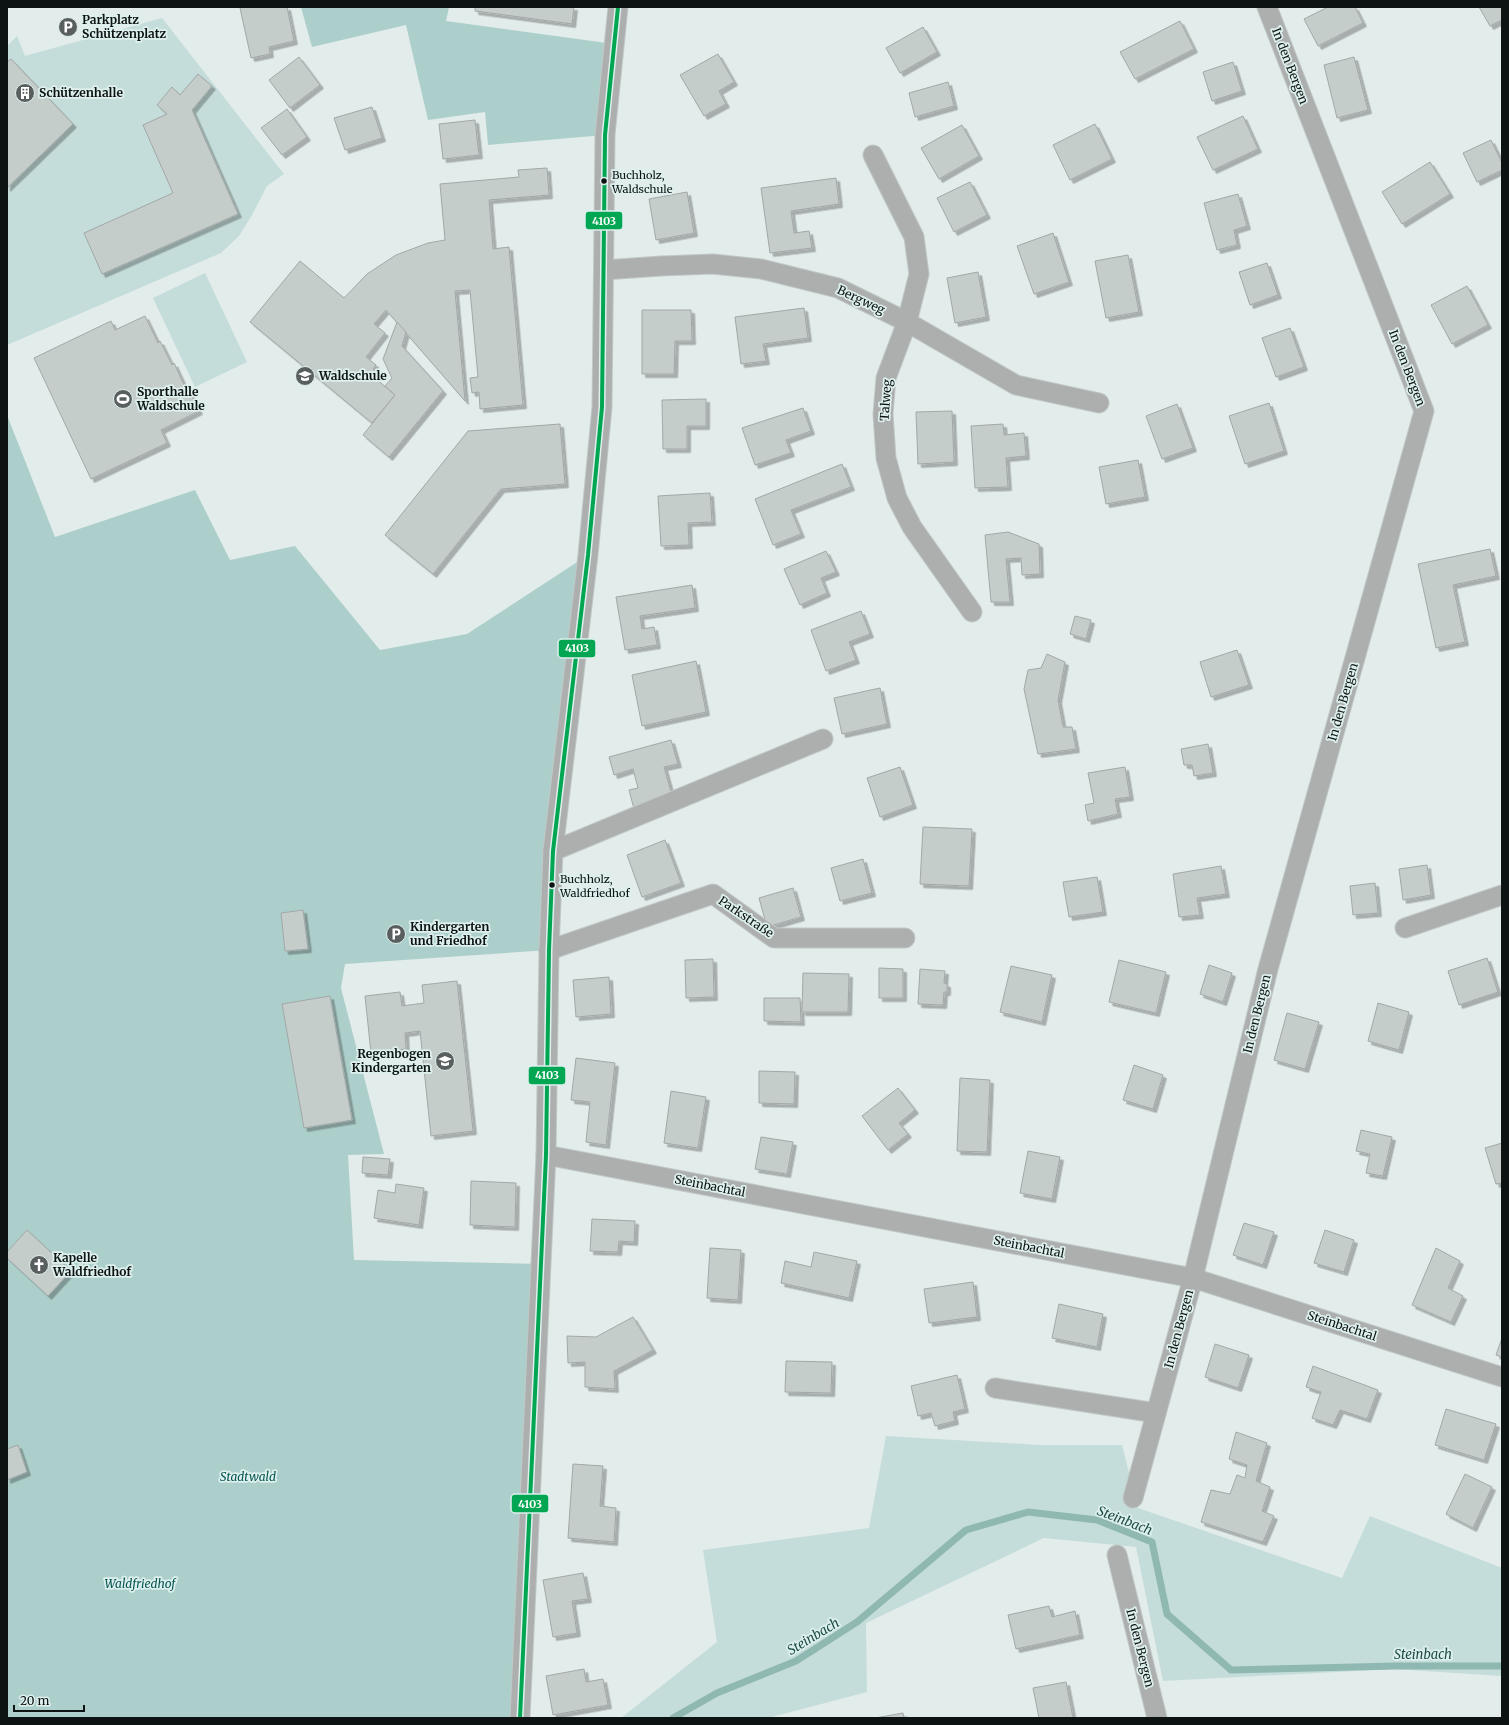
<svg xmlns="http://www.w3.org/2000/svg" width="1509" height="1725" font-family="Merriweather,serif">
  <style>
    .green { fill: #c5ddda }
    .forest { fill: #adcfcb }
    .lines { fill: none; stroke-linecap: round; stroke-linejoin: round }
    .stream { stroke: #90b8b3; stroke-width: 7 }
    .building { fill: #c5cdcb; stroke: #a1a8a7; filter: url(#shadow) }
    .minor-casing { stroke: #c1c8c7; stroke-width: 21 }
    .minor { stroke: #acafae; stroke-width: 19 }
    .bus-1-casing { stroke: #def0ee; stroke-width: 7 }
    .bus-1 { stroke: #00a651; stroke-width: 4 }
    .bus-dot { fill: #0d1312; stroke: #def0ee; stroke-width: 1.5 }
    .labels { text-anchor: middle; stroke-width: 3.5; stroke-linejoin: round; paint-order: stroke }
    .bus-label { font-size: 11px; fill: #0d1312; stroke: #def0ee; text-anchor: start }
    .poi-label { font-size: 12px; font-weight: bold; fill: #0d1312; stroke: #def0ee; text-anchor: start }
    .street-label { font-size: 12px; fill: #0d1312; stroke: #def0ee }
    .park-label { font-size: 12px; font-style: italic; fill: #055550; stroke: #def0ee }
    .water-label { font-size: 13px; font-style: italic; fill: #1e4d49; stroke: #def0ee }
    .line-badge { stroke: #def0ee; stroke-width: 1.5 }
    .badge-label { font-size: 11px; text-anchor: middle; font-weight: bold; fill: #fff }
  </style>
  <defs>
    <filter id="shadow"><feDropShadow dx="3.5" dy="3.5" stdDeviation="0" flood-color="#0004"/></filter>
  </defs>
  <rect width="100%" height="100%" fill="#e2ecea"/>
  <!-- green -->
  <g class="green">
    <path d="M162,18L284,174L267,186L252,215L239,236L221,253L7,345V46L17,36L25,56Z"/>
    <path d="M205,273L247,362L195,387L153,298Z"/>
    <path d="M886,1436L1040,1445H1122L1138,1508L1342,1578L1370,1516L1502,1568V1676L1394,1669L1163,1681L1136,1547L1044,1538L866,1623L867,1692L768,1718H621L717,1642L703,1550L869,1528Z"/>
  </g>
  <!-- forest -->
  <g class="forest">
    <path d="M301,7H449L446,21L614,44L605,135L488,145L485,112L428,120L406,25L312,47Z"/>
    <path d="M7,415L55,537L195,490L230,560L295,546L380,650L467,634L588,555L549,950L345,964L341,988L384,1154L348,1155L354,1260L541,1264L520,1718H7Z"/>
  </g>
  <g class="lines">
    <!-- stream -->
    <path class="stream" d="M673,1718L717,1693L796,1661L857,1622L966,1530L1028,1512L1097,1520L1152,1542L1167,1614L1231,1670L1396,1666H1502"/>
  </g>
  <!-- building -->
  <g class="building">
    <path d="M243,7H287L294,41L269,47L270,54L251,58L240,8Z"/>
    <path d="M475,7H574L572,24L475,11Z"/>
    <path d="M1328,7H1355L1363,23L1318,46L1304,19Z"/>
    <path d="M1479,7H1502V20L1490,26Z"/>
    <path d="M1180,21L1194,49L1135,79L1120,52Z"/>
    <path d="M923,27L937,52L900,73L886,48Z"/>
    <path d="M718,54L734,82L719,91L726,104L704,116L680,75Z"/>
    <path d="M299,57L320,85L290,108L269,80Z"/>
    <path d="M1354,57L1368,110L1337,118L1324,65Z"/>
    <path d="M11,59L73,124L7,188V62Z"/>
    <path d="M1233,62L1242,91L1212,101L1203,72Z"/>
    <path d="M198,74L212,86L192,110L238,214L102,274L84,233L173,193L143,125L167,114L157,105L172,87L180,95Z"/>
    <path d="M948,82L954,106L915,117L909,93Z"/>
    <path d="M372,107L382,138L345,150L334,118Z"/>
    <path d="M287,109L307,137L282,155L261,128Z"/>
    <path d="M1243,116L1258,149L1213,170L1197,137Z"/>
    <path d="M475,120L479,155L443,159L439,124Z"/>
    <path d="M1095,124L1112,159L1070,180L1053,145Z"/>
    <path d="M962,125L979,156L939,179L921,148Z"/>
    <path d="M1491,140L1502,163V170L1477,182L1463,153Z"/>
    <path d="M1430,162L1450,194L1402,224L1382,192Z"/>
    <path d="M547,168L549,195L489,200L493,249L509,247L523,405L480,409L479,392L472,393L470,378L478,377L470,290L455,291L465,401L386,310L374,324L385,333L366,357L376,365L373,369L379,374L375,378L395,395L372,423L250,322L300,261L344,298L367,274L396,255L428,243L445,240L440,184L519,177L518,170Z"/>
    <path d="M836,178L839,204L791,211L794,233L809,231L812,248L770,253L761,188Z"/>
    <path d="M970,182L987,215L954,232L937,198Z"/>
    <path d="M687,192L694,233L656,240L649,199Z"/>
    <path d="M1238,194L1247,226L1234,230L1237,245L1217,250L1204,203Z"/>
    <path d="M1053,233L1069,282L1034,294L1017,246Z"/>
    <path d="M1128,255L1139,312L1106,318L1095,261Z"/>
    <path d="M1267,263L1278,295L1250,305L1239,272Z"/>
    <path d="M978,272L986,317L955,323L947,278Z"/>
    <path d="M1467,286L1488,325L1452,344L1431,305Z"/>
    <path d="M804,308L808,338L763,344L766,361L741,364L735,317Z"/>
    <path d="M642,310H691L692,341H675L674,374H642Z"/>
    <path d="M145,316L158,343L160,341L172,365L174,363L185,387L187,386L199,411L161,430L167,443L91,479L34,358L111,321L115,330Z"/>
    <path d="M397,322L406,332L402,346L443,391L389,457L363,435L395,395L385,386L392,378L383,359Z"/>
    <path d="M1290,328L1304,367L1276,377L1262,338Z"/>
    <path d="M706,399V426H687V449H663L662,400Z"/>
    <path d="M1269,403L1284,451L1245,464L1229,416Z"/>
    <path d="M1177,404L1193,448L1162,459L1146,416Z"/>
    <path d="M803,408L811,431L786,440L791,453L755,465L742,428Z"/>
    <path d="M952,411L954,462L918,464L916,412Z"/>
    <path d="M560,424L565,484L501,489L433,574L385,535L468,431Z"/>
    <path d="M1003,424L1004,435L1024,433L1026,456L1006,458L1008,487L975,488L971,426Z"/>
    <path d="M1138,460L1145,497L1106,504L1099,467Z"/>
    <path d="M842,464L851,487L791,510L801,534L773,545L755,499Z"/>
    <path d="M710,493L712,522L688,523L689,545L661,546L658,496Z"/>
    <path d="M1008,532L1039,544L1040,574L1022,575L1021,558L1006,559L1010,602H991L985,535Z"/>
    <path d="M1490,549L1496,576L1453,585L1465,642L1436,648L1418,564Z"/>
    <path d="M826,551L836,572L821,578L827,593L800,605L784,569Z"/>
    <path d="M692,585L695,608L640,616L642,629L654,627L657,645L625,650L616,597Z"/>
    <path d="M861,611L870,634L849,642L856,660L826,671L811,630Z"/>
    <path d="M1075,616L1091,620L1086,639L1070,634Z"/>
    <path d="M1237,650L1249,685L1211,697L1200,662Z"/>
    <path d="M1047,654L1065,662L1058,700L1063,727H1072L1076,749L1038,754L1024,689L1028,670L1041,668Z"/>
    <path d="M696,661L706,712L642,726L632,675Z"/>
    <path d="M880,688L887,724L842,734L834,698Z"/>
    <path d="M671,740L678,764L664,767L673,799L634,809L629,790L638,788L633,769L614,775L609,757Z"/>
    <path d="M1208,744L1213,773L1194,776L1192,765H1184L1181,749Z"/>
    <path d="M900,767L913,805L880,817L867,778Z"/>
    <path d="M1125,767L1130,797L1115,799L1118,814L1088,821L1085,805L1094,803L1088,773Z"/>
    <path d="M923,827L972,829L969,886L920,884Z"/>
    <path d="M665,840L681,883L642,897L627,855Z"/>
    <path d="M863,859L872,893L840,901L831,868Z"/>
    <path d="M1427,865L1431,895L1403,900L1399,869Z"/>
    <path d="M1221,866L1226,894L1197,898L1200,915L1179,917L1173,874Z"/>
    <path d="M1097,877L1103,912L1069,917L1063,882Z"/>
    <path d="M1375,883L1378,913L1353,915L1350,886Z"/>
    <path d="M793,888L801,917L767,927L759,898Z"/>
    <path d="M303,910L308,949L285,951L281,913Z"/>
    <path d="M1487,958L1498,992L1459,1005L1448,971Z"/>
    <path d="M713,959L714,997L686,998L685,960Z"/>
    <path d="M1119,960L1166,972L1156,1013L1109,1002Z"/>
    <path d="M1209,965L1232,973L1223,1002L1200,994Z"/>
    <path d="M1011,966L1052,975L1042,1022L1000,1012Z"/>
    <path d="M879,968L903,969V998H879Z"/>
    <path d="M920,969L945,971L944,983L947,984V992H944L943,1005L918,1004Z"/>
    <path d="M803,973L849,974L848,1012H802Z"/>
    <path d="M609,977L611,1014L576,1017L573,980Z"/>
    <path d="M457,981L473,1131L431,1136L420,1031L405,1033L406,1049L371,1053L365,996L400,992L402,1006L424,1003L422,985Z"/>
    <path d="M330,996L352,1120L304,1128L282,1004Z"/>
    <path d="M764,998H800L801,1022L764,1021Z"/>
    <path d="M1378,1003L1409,1012L1399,1050L1368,1041Z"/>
    <path d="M1287,1013L1319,1022L1305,1069L1274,1060Z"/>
    <path d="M576,1058L615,1063L606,1145L586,1142L590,1102L571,1100Z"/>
    <path d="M1134,1065L1163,1075L1153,1109L1123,1100Z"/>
    <path d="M759,1071L795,1072L794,1104L759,1103Z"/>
    <path d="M960,1078L990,1080L987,1152L957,1151Z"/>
    <path d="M898,1088L915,1110L899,1123L908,1134L888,1150L862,1116Z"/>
    <path d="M671,1091L706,1097L698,1148L664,1143Z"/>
    <path d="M1361,1130L1392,1137L1383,1176L1366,1173L1370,1154L1356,1151Z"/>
    <path d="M761,1137L793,1142L787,1174L755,1169Z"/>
    <path d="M1502,1143V1183L1496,1184L1485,1148Z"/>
    <path d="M1028,1151L1060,1157L1052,1199L1020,1193Z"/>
    <path d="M363,1157L390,1159L388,1175L362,1173Z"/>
    <path d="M471,1181L516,1183L515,1227L470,1225Z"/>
    <path d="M396,1184L424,1188L419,1225L374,1218L378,1190L395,1193Z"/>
    <path d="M592,1219L635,1221L634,1242L619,1241L618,1252L590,1251Z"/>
    <path d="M1244,1223L1274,1232L1263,1265L1233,1255Z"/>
    <path d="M27,1230L71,1271L48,1296L7,1258V1252Z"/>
    <path d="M1325,1230L1354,1240L1344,1272L1314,1263Z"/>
    <path d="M710,1248L741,1250L738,1300L707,1298Z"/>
    <path d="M1436,1248L1460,1261L1448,1288L1463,1296L1451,1322L1412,1305Z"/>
    <path d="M814,1252L857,1261L849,1298L781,1283L785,1261L811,1267Z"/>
    <path d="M973,1282L977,1317L929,1323L924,1289Z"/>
    <path d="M1059,1304L1103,1314L1097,1347L1052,1338Z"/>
    <path d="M633,1317L653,1350L614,1371L615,1389L585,1387V1362L568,1363L567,1336L596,1337Z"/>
    <path d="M1502,1338V1357L1496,1355Z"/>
    <path d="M1215,1344L1249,1355L1238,1388L1205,1377Z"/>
    <path d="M786,1361L832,1362L831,1393L785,1392Z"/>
    <path d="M1313,1366L1378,1390L1367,1419L1340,1410L1333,1425L1312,1418L1321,1392L1306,1387Z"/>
    <path d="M957,1375L965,1409L953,1412L955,1421L935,1426L931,1413L918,1416L911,1386Z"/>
    <path d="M1446,1409L1496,1424L1484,1460L1435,1445Z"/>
    <path d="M1236,1432L1267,1443L1256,1481L1270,1487L1262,1511L1274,1516L1263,1542L1201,1522L1211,1490L1230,1494L1237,1475L1245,1478L1247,1465L1229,1459Z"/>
    <path d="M18,1445L27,1472L7,1480V1449Z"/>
    <path d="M573,1464L603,1466L600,1506L616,1508L614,1542L568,1538Z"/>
    <path d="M1465,1474L1492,1487L1473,1528L1446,1514Z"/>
    <path d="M583,1573L588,1599L572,1601L577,1633L553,1637L543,1580Z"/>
    <path d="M1049,1606L1052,1617L1075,1611L1080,1635L1016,1649L1008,1615Z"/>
    <path d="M584,1669L586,1682L603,1679L608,1705L553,1715L546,1676Z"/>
    <path d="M1066,1682L1073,1718H1039L1033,1688Z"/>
    <path d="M903,1713L904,1718H875Z"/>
  </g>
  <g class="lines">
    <defs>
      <g id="minor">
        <path d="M873,155L914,237L919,274L907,322L886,378L883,414L886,458L897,498L912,527L972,612"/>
        <path d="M604,270L661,266L713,264L761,269L838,288L907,322L1016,385L1099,403"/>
        <path d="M553,851L823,739"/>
        <path d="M1405,928L1502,895"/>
        <path d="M549,950L713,894L774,938H905"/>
        <path d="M546,1155L1193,1278L1502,1377"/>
        <path d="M995,1388L1156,1413"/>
        <path d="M1133,1498L1193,1278L1268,969L1424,411L1267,7"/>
        <path d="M1117,1555L1157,1718"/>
        <path d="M520,1718L546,1155L549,950L553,851L588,555L602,407L605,135L618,7"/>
      </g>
    </defs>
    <!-- minor casing -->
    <use href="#minor" class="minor-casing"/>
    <!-- minor -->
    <use href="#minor" class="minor"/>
    <defs>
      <path id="bus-1" d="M520,1718L546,1155L549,950L553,851L588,555L602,407L605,135L618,7"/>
    </defs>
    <!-- bus-1 casing -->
    <use href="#bus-1" class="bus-1-casing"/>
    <!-- bus-1 -->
    <use href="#bus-1" class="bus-1"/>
  </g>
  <!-- icons -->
  <defs>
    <symbol id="parking-disc" viewBox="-11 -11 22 22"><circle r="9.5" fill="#585f5e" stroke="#def0ee"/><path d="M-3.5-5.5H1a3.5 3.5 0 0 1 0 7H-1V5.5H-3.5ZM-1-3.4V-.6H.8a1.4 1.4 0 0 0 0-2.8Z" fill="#fff"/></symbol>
    <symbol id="building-disc" viewBox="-11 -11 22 22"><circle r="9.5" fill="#585f5e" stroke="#def0ee"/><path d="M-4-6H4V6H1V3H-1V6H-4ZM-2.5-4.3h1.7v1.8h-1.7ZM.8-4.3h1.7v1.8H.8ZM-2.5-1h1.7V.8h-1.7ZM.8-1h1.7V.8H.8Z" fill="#fff"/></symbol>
    <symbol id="school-disc" viewBox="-11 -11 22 22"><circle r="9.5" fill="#585f5e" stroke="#def0ee"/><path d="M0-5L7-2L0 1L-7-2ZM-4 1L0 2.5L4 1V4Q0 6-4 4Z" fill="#fff"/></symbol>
    <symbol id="stadium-disc" viewBox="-11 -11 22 22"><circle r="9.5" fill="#585f5e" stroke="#def0ee"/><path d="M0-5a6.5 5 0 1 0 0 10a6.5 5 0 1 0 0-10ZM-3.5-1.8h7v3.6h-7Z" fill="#fff"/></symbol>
    <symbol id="church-disc" viewBox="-11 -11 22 22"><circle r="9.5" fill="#585f5e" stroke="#def0ee"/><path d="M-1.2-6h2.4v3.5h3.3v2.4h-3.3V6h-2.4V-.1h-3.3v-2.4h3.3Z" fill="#fff"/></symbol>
  </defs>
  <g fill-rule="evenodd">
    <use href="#parking-disc" x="57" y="16" width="22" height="22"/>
    <use href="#building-disc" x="14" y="82" width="22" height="22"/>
    <use href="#school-disc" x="294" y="365" width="22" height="22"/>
    <use href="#stadium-disc" x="112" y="388" width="22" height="22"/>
    <use href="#parking-disc" x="385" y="923" width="22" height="22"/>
    <use href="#school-disc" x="434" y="1050" width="22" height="22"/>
    <use href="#church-disc" x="28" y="1254" width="22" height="22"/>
  </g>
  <!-- markers -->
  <g class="bus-dot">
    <circle cx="604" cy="181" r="3.5"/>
    <circle cx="552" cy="885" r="3.5"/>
  </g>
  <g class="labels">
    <!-- bus labels -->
    <g class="bus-label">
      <text x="612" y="179">Buchholz,<tspan x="612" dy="14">Waldschule</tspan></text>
      <text x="560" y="883">Buchholz,<tspan x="560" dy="14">Waldfriedhof</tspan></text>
    </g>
    <!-- poi labels -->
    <g class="poi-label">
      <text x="82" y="24">Parkplatz<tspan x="82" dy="14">Schützenplatz</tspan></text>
      <text x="39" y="97">Schützenhalle</text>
      <text x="319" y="380">Waldschule</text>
      <text x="137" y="396">Sporthalle<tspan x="137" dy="14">Waldschule</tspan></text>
      <text x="410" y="931">Kindergarten<tspan x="410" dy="14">und Friedhof</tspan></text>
      <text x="431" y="1058" text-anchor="end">Regenbogen<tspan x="431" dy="14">Kindergarten</tspan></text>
      <text x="53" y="1262">Kapelle<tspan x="53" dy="14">Waldfriedhof</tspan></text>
    </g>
    <!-- street labels -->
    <g class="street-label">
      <text transform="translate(1290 66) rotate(69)" y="4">In den Bergen</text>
      <text transform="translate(861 300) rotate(25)" y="4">Bergweg</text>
      <text transform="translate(1407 368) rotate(69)" y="4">In den Bergen</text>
      <text transform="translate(886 400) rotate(-86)" y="4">Talweg</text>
      <text transform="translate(1343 702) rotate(-74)" y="4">In den Bergen</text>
      <text transform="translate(746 917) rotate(34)" y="4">Parkstraße</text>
      <text transform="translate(1257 1014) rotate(-76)" y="4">In den Bergen</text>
      <text transform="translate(710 1186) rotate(11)" y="4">Steinbachtal</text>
      <text transform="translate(1029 1247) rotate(11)" y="4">Steinbachtal</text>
      <text transform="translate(1342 1326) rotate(18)" y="4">Steinbachtal</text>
      <text transform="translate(1179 1329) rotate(-75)" y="4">In den Bergen</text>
      <text transform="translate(1140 1648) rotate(76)" y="4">In den Bergen</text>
    </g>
    <!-- park labels -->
    <g class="park-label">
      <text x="248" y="1481">Stadtwald</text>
      <text x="140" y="1588">Waldfriedhof</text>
    </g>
    <!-- water labels -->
    <g class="water-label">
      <text transform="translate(1125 1520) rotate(21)" y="5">Steinbach</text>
      <text transform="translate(813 1636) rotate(-31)" y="5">Steinbach</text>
      <text x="1423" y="1659">Steinbach</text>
    </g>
  </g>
  <g class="line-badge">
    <rect x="585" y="211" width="38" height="19" rx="4" fill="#00a651"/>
    <rect x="558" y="639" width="38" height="19" rx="4" fill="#00a651"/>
    <rect x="528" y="1066" width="38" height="19" rx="4" fill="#00a651"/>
    <rect x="511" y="1494" width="38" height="19" rx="4" fill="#00a651"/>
  </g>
  <g class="badge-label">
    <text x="604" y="225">4103</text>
    <text x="577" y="652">4103</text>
    <text x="547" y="1079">4103</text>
    <text x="530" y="1508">4103</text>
  </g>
  <!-- border -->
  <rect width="1509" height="1725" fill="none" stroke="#0d1312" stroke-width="16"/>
  <!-- scale -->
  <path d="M14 1705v6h70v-6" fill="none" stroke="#0d1312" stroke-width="2"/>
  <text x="20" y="1705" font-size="12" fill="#0d1312" stroke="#def0ee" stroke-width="3" paint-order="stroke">20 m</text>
</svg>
